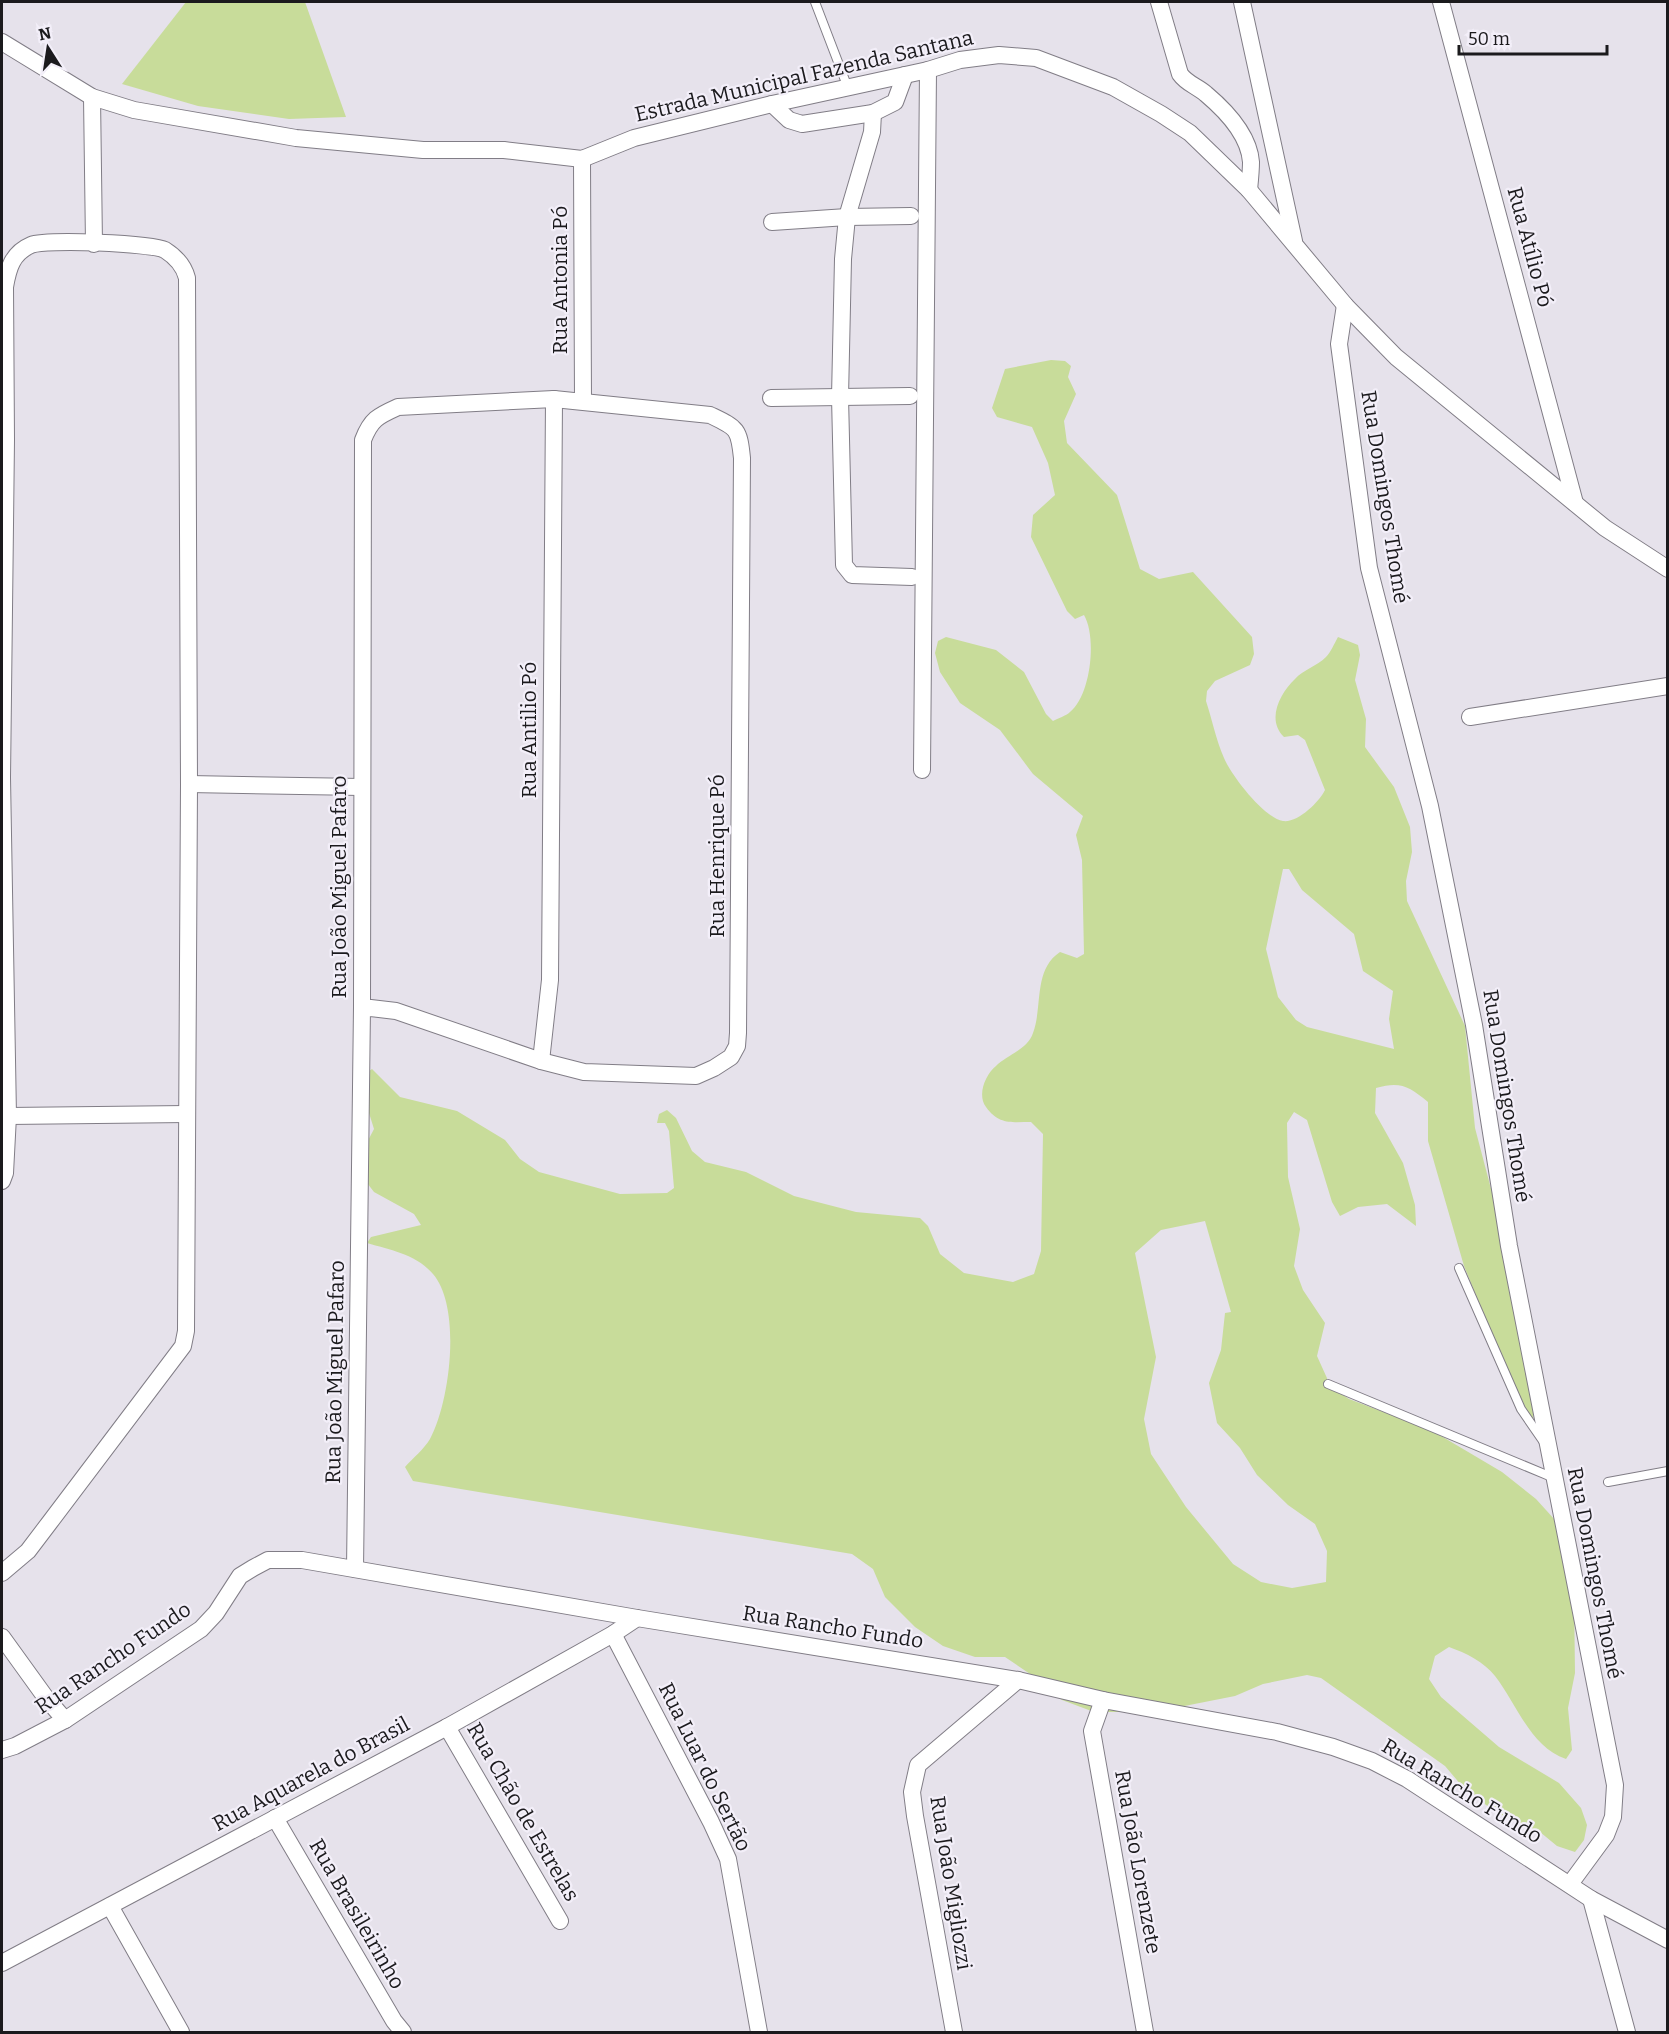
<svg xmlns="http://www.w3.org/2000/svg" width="1669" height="2034" font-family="Bitter,serif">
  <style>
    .green { fill: #c8dc9a; fill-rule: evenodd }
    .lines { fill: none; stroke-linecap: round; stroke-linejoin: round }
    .service-casing { stroke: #817d86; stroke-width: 10 }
    .minor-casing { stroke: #817d86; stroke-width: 18 }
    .service { stroke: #fff; stroke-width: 8 }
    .minor { stroke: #fff; stroke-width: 16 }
    .labels { text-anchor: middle; stroke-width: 4.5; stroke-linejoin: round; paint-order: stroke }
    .street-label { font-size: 21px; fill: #1b1a1d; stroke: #f3eff9 }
  </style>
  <rect width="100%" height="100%" fill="#e6e2eb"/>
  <!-- green -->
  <g class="green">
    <path d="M186,2H305L346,117L289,119L198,106L122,84Z"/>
    <path d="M1051,360L1065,361L1071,366L1068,377L1076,394L1064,421L1067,443L1117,495L1140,569L1159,579L1193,572L1252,637L1254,654L1250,665L1215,681L1207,691L1206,701C1212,719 1216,740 1224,758C1231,775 1264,818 1283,821C1298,823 1319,802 1325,790L1305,740L1298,735L1284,737C1266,720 1280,693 1295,679C1303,670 1317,666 1326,657C1331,652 1334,644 1338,637L1358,645L1360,655L1355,680L1366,719L1365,747L1394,787L1410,827L1412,852L1406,881L1407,901L1465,1026L1475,1128L1500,1223L1531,1389L1534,1425L1501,1357L1464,1266L1428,1141V1102C1409,1086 1400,1081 1376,1088L1375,1113L1403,1163L1415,1205L1416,1226L1387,1204L1358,1207L1340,1216L1332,1202L1307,1120L1294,1112L1287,1123L1288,1177L1300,1229L1294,1266L1303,1290L1325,1323L1317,1356L1331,1387L1349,1399L1431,1430L1502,1472L1536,1499L1565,1531L1574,1596L1575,1673L1568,1708L1572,1750L1566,1759C1530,1747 1517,1704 1495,1676C1484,1662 1466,1653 1449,1647L1435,1656L1429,1679L1441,1697L1499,1747L1559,1783L1581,1808L1587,1825L1584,1840L1575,1852L1557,1846L1540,1832L1495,1812L1462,1786L1445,1766L1321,1678L1307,1675L1263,1684L1235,1696L1154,1712H1094L1062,1700L1033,1676L1005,1657H975L943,1646L915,1627L885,1597L873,1569L852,1554L413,1481L405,1467C413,1458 424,1449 430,1439C450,1402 462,1308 433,1274C416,1254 390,1250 367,1243L371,1237L421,1225L414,1214L374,1192L364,1179L361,1154L374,1129L364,1097L362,1076L372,1069L400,1097L457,1111L505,1140L520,1159L539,1172L620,1194L667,1193L674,1188L669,1131L665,1123H657L659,1114L667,1110L676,1118L692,1151L705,1162L746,1172L794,1196L856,1212L920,1218L928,1226L940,1254L964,1273L1013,1282L1034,1274L1041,1251L1043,1134L1031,1122C1011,1122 999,1125 986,1107C977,1095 985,1075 996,1066C1007,1055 1028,1049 1033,1033C1043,1006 1033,970 1060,952L1077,958L1084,954L1082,860L1076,835L1083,816L1033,774L1000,730L960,703L940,672L935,653L938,641L946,637L996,650L1024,672L1046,714L1053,721C1058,718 1066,716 1070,712C1091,695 1097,637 1084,615L1075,619L1067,611L1031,537L1033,515L1055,495L1048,463L1032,427L997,417L992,408L1005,369ZM1283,869H1289L1302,890L1354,934L1363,971L1393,991L1389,1019L1394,1049L1307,1027L1296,1020L1278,997L1266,949ZM1205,1221L1231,1312L1225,1313L1221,1350L1209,1383L1217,1423L1240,1448L1257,1475L1288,1505L1315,1524L1327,1551L1326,1582L1292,1588L1261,1582L1233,1564L1186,1507L1151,1454L1144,1419L1156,1357L1135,1253L1161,1230Z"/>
  </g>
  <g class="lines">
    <defs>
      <g id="service">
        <path d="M815,2L848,88"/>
        <path d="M1459,1268L1521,1409L1543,1441"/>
        <path d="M1328,1384L1554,1478"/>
        <path d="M1608,1482L1668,1471"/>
      </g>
      <g id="minor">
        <path d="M1159,2L1180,74C1187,84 1197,86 1206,94C1225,110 1249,135 1251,162C1251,171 1250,180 1249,190"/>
        <path d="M1242,2L1294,241"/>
        <path d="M1441,2L1575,503"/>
        <path d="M2,42L92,97L134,110L296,138L423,150H504L582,159L634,138L772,104L928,70L960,60L999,55L1036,58L1113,87L1161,114L1190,133L1249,190L1345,305L1396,357L1605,528L1668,569"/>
        <path d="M92,97L94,244"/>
        <path d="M772,104L789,120L802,124L873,113L895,102L905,75"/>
        <path d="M873,113L872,132L847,217L843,259L840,397L844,565L852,575L912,577"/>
        <path d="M582,159L583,401"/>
        <path d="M772,222L847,217L911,216"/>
        <path d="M1345,305L1339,344L1369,568L1430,806L1474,1025L1509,1246L1615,1785L1613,1817L1606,1835L1570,1884"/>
        <path d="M771,398L910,396"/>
        <path d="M1470,717L1668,686"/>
        <path d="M922,770L928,70"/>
        <path d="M189,784L362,787"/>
        <path d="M541,1061L550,980L554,399"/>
        <path d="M8,1116L187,1114"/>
        <path d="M2,1181L5,1173L8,1116L2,778L6,440L5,287C8,269 12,253 31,245C45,239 151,243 165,250C176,257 184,266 187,278L189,784L186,1331L183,1346L50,1522L28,1551L2,1573"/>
        <path d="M355,1569L362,1007L363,440C371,419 378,416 398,407L554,399L710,415C737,428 739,428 742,458L738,1033L737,1046L731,1057L714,1068L696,1076L584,1072L541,1061L396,1011L362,1007"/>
        <path d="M613,1634L711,1822L728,1859L759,2032"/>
        <path d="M2,1637L46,1698L65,1720"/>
        <path d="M1103,1700L1092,1731L1145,2032"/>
        <path d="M447,1727L560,1921"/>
        <path d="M2,1750L15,1746L65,1720L201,1629L216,1613L240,1576L253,1568L268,1560H302L637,1618L1018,1680L1103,1700L1277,1732L1333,1747L1372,1761L1407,1779L1591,1899L1668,1940"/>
        <path d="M275,1818L394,2021L403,2032"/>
        <path d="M1591,1899L1627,2032"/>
        <path d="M110,1906L181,2032"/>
        <path d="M2,1963L447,1727L613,1634L637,1618"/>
        <path d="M954,2032L915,1816L912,1792L918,1765L1018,1680"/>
      </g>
    </defs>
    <!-- service casing -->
    <use href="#service" class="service-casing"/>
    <!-- minor casing -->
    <use href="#minor" class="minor-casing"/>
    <!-- service -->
    <use href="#service" class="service"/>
    <!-- minor -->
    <use href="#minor" class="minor"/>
  </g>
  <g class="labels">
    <!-- street labels -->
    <g class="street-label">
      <text transform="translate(804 76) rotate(-13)" y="7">Estrada Municipal Fazenda Santana</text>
      <text transform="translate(1530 247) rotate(75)" y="7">Rua Atílio Pó</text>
      <text transform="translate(560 280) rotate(-90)" y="7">Rua Antonia Pó</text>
      <text transform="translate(1385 497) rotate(81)" y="7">Rua Domingos Thomé</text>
      <text transform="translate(529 730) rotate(-90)" y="7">Rua Antilio Pó</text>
      <text transform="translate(717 856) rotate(-90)" y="7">Rua Henrique Pó</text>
      <text transform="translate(339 887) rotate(-90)" y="7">Rua João Miguel Pafaro</text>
      <text transform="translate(1507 1096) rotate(81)" y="7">Rua Domingos Thomé</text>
      <text transform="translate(335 1372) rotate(-89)" y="7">Rua João Miguel Pafaro</text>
      <text transform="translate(1595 1573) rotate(79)" y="7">Rua Domingos Thomé</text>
      <text transform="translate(833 1627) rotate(9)" y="7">Rua Rancho Fundo</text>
      <text transform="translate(113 1658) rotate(-34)" y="7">Rua Rancho Fundo</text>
      <text transform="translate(705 1767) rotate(64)" y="7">Rua Luar do Sertão</text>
      <text transform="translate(311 1774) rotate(-28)" y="7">Rua Aquarela do Brasil</text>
      <text transform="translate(1462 1791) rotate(31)" y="7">Rua Rancho Fundo</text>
      <text transform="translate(523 1812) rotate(60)" y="7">Rua Chão de Estrelas</text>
      <text transform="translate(1138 1862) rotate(80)" y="7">Rua João Lorenzete</text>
      <text transform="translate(951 1883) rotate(81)" y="7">Rua João Migliozzi</text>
      <text transform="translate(357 1914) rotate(60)" y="7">Rua Brasileirinho</text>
    </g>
  </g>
  <!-- border -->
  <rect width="1669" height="2034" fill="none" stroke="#1b1a1d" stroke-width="6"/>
  <!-- north arrow -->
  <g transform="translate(48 48) rotate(348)" stroke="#f3eff9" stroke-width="4.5" paint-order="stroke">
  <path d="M0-4.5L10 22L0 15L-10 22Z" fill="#1b1a1d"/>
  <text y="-9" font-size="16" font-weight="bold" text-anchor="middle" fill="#1b1a1d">N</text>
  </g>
  <!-- scale -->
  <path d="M1459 45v9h148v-9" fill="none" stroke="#1b1a1d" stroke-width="3"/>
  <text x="1468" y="45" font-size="18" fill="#1b1a1d" stroke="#f3eff9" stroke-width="4.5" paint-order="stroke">50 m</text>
</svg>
